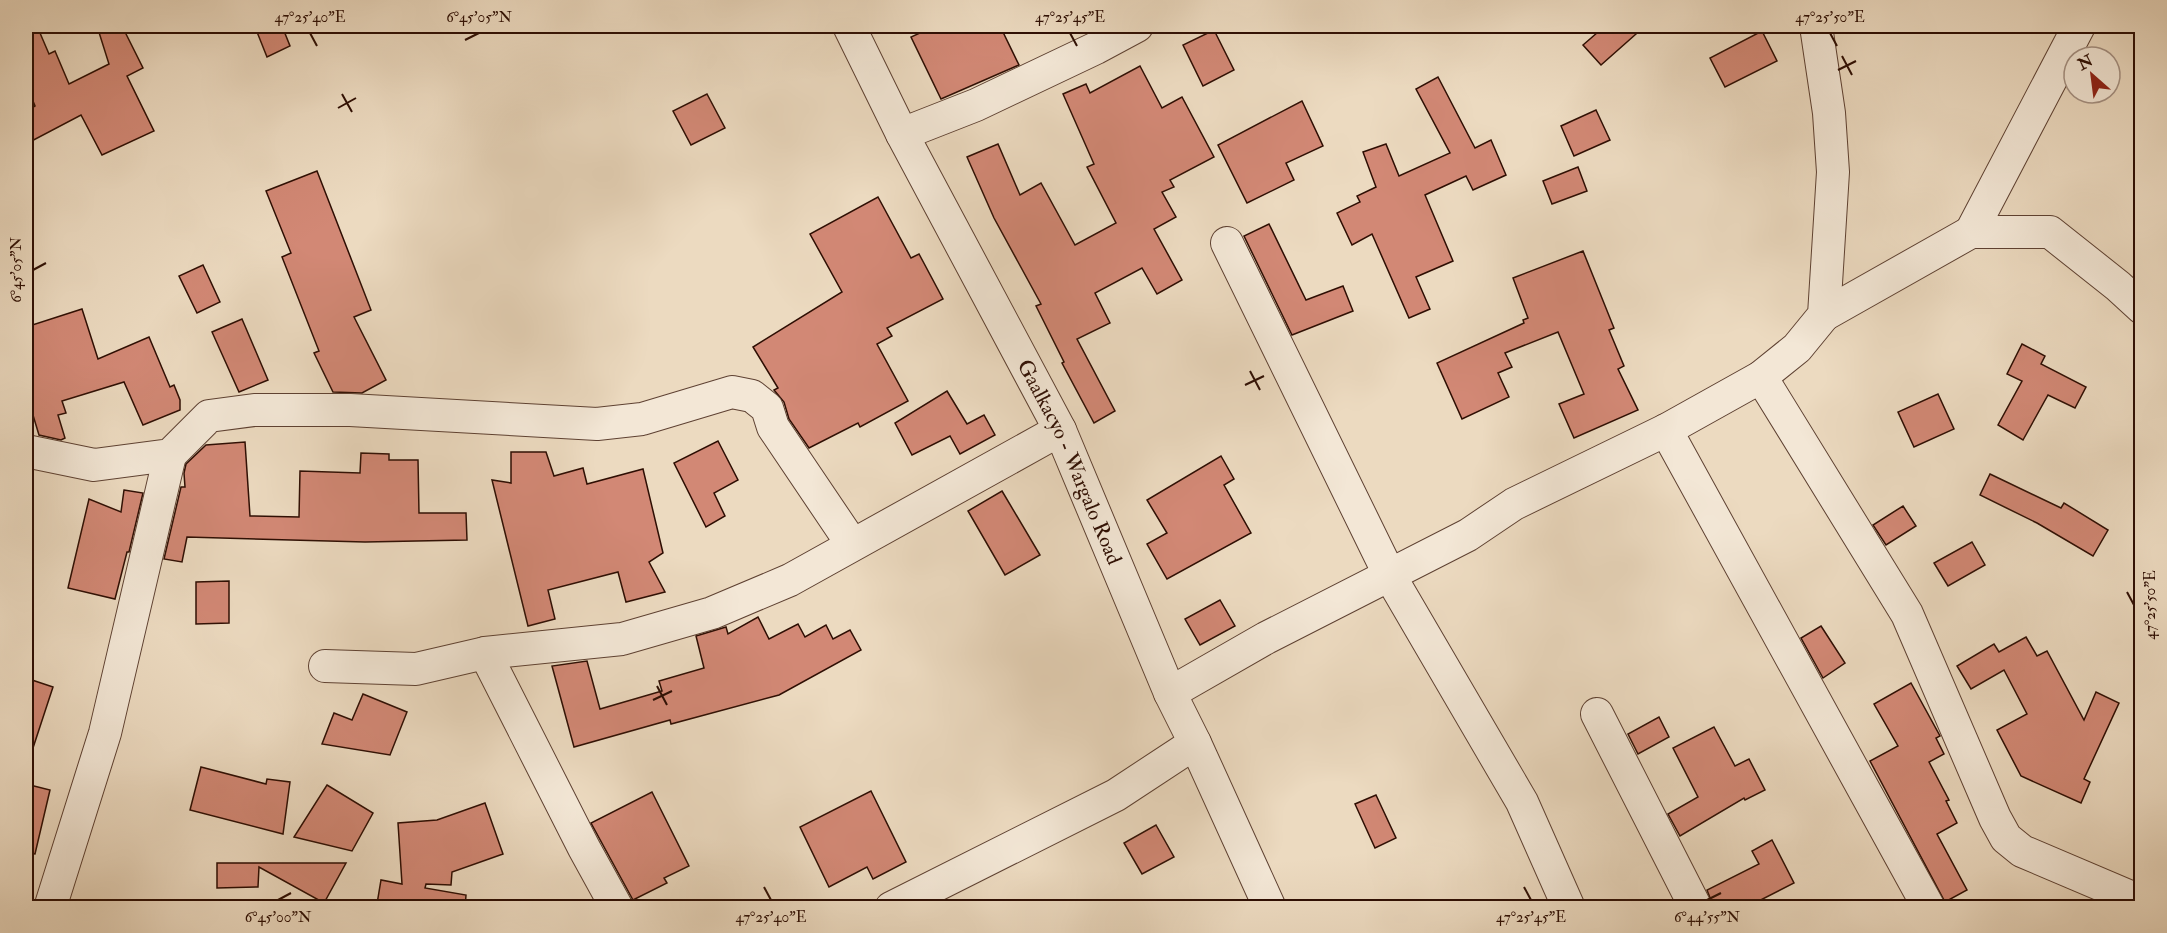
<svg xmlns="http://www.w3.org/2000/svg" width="2167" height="933" font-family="'IM FELL Double Pica',serif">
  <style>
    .building { fill: #d28875; stroke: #2e0e03; stroke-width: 1.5 }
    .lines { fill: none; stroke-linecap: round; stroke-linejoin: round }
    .minor-casing { stroke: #5e4132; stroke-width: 34 }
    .minor { stroke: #f3e7d6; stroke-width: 32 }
    .ticks { fill: none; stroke: #2e0e03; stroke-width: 2 }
    .labels { text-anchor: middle; stroke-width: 4.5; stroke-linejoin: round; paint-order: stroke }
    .street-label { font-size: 21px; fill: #2e0e03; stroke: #f3e7d6 }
    .neatline { fill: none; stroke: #2e0e03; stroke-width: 2 }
    .ticks-label { font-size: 15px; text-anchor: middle; fill: #2e0e03 }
  </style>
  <rect width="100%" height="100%" fill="#ecdac0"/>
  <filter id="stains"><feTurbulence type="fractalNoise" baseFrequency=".00333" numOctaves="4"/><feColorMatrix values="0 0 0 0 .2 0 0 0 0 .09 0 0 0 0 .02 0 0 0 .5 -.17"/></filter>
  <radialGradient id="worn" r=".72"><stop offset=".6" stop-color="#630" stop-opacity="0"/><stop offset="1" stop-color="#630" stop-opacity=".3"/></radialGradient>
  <!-- building -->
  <g class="building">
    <path d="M26,26H37L49,54L55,51L69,84L109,64L97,26H122L143,68L127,76L154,131L102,155L81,115L26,144V112L35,106L26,84Z"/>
    <path d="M272,26H282L290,46L267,57L257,32Z"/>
    <path d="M935,26H1000L1019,65L941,99L911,37Z"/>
    <path d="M1605,26H1645L1601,65L1583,45Z"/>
    <path d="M1214,30L1234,70L1203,86L1183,45Z"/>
    <path d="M1762,31L1777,61L1725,87L1710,58Z"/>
    <path d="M1140,66L1162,108L1182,97L1214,157L1170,180L1174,187L1162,192L1176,217L1154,229L1182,280L1157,294L1142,268L1095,293L1110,323L1077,339L1115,411L1094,423L1062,363L1064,362L1036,306L1041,304L994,218L967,157L998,144L1020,195L1041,183L1075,245L1116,223L1087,167L1094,164L1063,94L1086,84L1090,93Z"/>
    <path d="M1438,77L1475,148L1491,140L1506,175L1473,190L1466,176L1425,195L1453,261L1416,277L1430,309L1409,318L1372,234L1352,245L1337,213L1360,202L1357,196L1376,187L1363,152L1386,144L1399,176L1450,153L1416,89Z"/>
    <path d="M707,94L725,128L691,145L673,111Z"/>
    <path d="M1302,101L1323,146L1286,163L1294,180L1247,203L1218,145Z"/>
    <path d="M1596,110L1610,140L1574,156L1561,126Z"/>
    <path d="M1578,167L1587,191L1552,204L1543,181Z"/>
    <path d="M317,171L371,310L354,317L386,380L362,393L333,392L314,353L319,351L282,257L291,253L266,191Z"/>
    <path d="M878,197L911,258L919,254L943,299L887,328L892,336L877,344L908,401L860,427L858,423L809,448L789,419L784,402L774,390L778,388L753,347L842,292L810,234Z"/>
    <path d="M1269,224L1306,300L1343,286L1353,311L1292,335L1244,236Z"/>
    <path d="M1583,251L1614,328L1609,330L1624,366L1618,369L1638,410L1574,438L1559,404L1584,394L1558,332L1505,353L1512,367L1498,373L1509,397L1462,419L1437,363L1524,323L1523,320L1528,318L1513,278Z"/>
    <path d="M203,265L220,302L197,313L179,276Z"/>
    <path d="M82,309L98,359L149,337L170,387L174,385L180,400V410L143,425L124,382L62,401L66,413L58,415L65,438L61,440L39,435L26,392V327Z"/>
    <path d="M242,319L268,380L239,392L212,332Z"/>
    <path d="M2022,344L2045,356L2041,364L2086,387L2075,408L2048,395L2023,440L1998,425L2022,381L2007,374Z"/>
    <path d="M947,391L967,424L984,415L995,435L960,454L950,436L912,455L895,423Z"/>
    <path d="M1938,394L1954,429L1914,447L1898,412Z"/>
    <path d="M718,441L738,480L714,493L725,516L706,527L674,463Z"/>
    <path d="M245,442L250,516L299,517L300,471L360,473L361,453L389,454V460H418L419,513H466L467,540L365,542L187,537L182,562L164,559L181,487H185L184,473L186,464L206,445Z"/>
    <path d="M511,452H546L554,476L583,468L587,484L643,469L663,553L649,562L665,592L626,602L618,572L548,590L555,619L528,626L492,480L511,483Z"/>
    <path d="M1221,456L1234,479L1224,485L1251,533L1167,579L1147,544L1167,533L1147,500Z"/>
    <path d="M1990,474L2061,508L2064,503L2108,530L2093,556L2037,523L1980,495Z"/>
    <path d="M124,490L143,493L129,552H127L115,599L68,588L89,499L121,512Z"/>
    <path d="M1002,491L1040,555L1005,575L968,511Z"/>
    <path d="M1903,506L1916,526L1886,545L1873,525Z"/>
    <path d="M1972,542L1985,565L1948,586L1934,563Z"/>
    <path d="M229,581V623L196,624V582Z"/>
    <path d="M1220,600L1235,626L1200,645L1185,619Z"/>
    <path d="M758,617L769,639L798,624L805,637L826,625L833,639L850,630L861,650L779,695L671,724L670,720L574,747L552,666L587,661L600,709L662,691L659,681L704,668L696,636L726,627L728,634Z"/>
    <path d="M1821,626L1845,663L1823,678L1801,638Z"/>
    <path d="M2026,637L2037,656L2047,651L2084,720L2096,692L2119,703L2084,779L2090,782L2081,803L2021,776L1997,730L2027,714L2004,670L1971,689L1957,666L1994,644L1999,652Z"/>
    <path d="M26,678L53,687L30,757L26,756Z"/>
    <path d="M1911,683L1940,736L1936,738L1944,754L1929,762L1949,800L1946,801L1957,823L1937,834L1967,890L1945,902L1870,761L1898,746L1874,704Z"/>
    <path d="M363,694L407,712L390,755L322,744L334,713L352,720Z"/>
    <path d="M1659,717L1669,737L1638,754L1628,734Z"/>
    <path d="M1714,727L1735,766L1749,759L1765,790L1745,800L1744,798L1680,836L1668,814L1698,797L1673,748Z"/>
    <path d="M201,767L266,784L267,779L290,782L283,834L190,810Z"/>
    <path d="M26,784L50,790L35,854L26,853Z"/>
    <path d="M327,785L373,813L352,851L294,837Z"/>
    <path d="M871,791L906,862L873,879L867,867L829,887L800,827Z"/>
    <path d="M652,792L689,866L664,878L667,883L633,900L591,823Z"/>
    <path d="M1376,795L1396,838L1375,848L1355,804Z"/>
    <path d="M485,803L503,854L452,872L451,885L426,884L425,888L466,895L465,908H396L377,904L381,880L402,884L398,823L437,820Z"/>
    <path d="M1156,825L1174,857L1142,874L1124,843Z"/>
    <path d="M1772,840L1794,883L1745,908H1714L1707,890L1759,864L1752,851Z"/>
    <path d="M217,863H346L324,903L259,867L258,887L217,888Z"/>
  </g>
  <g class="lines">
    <defs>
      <g id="minor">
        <path id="s1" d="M849,26L902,134L1060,430L1170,693L1195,743L1270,908"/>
        <path d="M902,134L976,105L1096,48L1137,26"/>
        <path d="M1971,232L2079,26"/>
        <path d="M1227,243L1390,576L1522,802L1569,908"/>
        <path d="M1824,315L1971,232H2050L2118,286L2142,308"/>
        <path d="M1761,377L1907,614L1995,818L2006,838L2022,851L2142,902"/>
        <path d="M1666,430L1929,908"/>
        <path d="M26,451L94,465L170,455L209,416L254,410H350L597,424L642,419L732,392L752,396L767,408L773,427L852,544"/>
        <path d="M485,653L584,848L617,908"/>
        <path d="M325,666L416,669L485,653L622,639L712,613L790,580L1060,430"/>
        <path d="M1170,693L1266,638L1468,535L1514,504L1666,430L1761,377L1797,348L1824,315L1833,172L1829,113L1816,26"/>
        <path d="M1597,714L1696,908"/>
        <path d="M50,908L105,733L170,455"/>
        <path d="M891,908L1116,795L1195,743"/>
      </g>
    </defs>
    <!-- minor casing -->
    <use href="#minor" class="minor-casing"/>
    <!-- minor -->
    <use href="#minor" class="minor"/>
  </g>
  <!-- ticks -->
  <path class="ticks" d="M310,33L317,46M1070,33L1077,46M1830,33L1837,46M465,40L479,33M1842,56L1852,75M1838,70L1856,61M342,94L352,112M338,108L356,98M33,270L46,263M1250,371L1260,390M1245,385L1264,376M2127,592L2134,605M657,686L667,705M653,700L672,691M764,887L771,900M1524,887L1531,900M278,900L291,893M1707,900L1721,893"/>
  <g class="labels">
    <!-- street labels -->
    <g class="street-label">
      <text dy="7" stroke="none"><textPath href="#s1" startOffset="489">Gaalkacyo - Wargalo Road</textPath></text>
    </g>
  </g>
  <!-- margin -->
  <rect width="2167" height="933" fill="none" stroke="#ecdac0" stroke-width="66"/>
  <!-- north arrow -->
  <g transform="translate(2092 75) rotate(332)"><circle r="28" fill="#f3e7d6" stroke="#a49082" stroke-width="1.5"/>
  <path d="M0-4.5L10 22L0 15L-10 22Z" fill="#8f2418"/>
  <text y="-9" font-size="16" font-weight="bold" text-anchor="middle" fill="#2e0e03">N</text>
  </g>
  <rect x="33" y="33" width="2101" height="867" class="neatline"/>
  <g class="ticks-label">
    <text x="310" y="22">47°25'40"E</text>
    <text x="479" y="22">6°45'05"N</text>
    <text x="1070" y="22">47°25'45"E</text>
    <text x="1830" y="22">47°25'50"E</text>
    <text transform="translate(16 270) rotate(-90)" y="5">6°45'05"N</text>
    <text transform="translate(2150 605) rotate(-90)" y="5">47°25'50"E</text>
    <text x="278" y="922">6°45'00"N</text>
    <text x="771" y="922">47°25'40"E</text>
    <text x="1531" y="922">47°25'45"E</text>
    <text x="1707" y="922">6°44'55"N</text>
  </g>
  <rect width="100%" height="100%" filter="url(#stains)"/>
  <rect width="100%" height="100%" fill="url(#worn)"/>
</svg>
